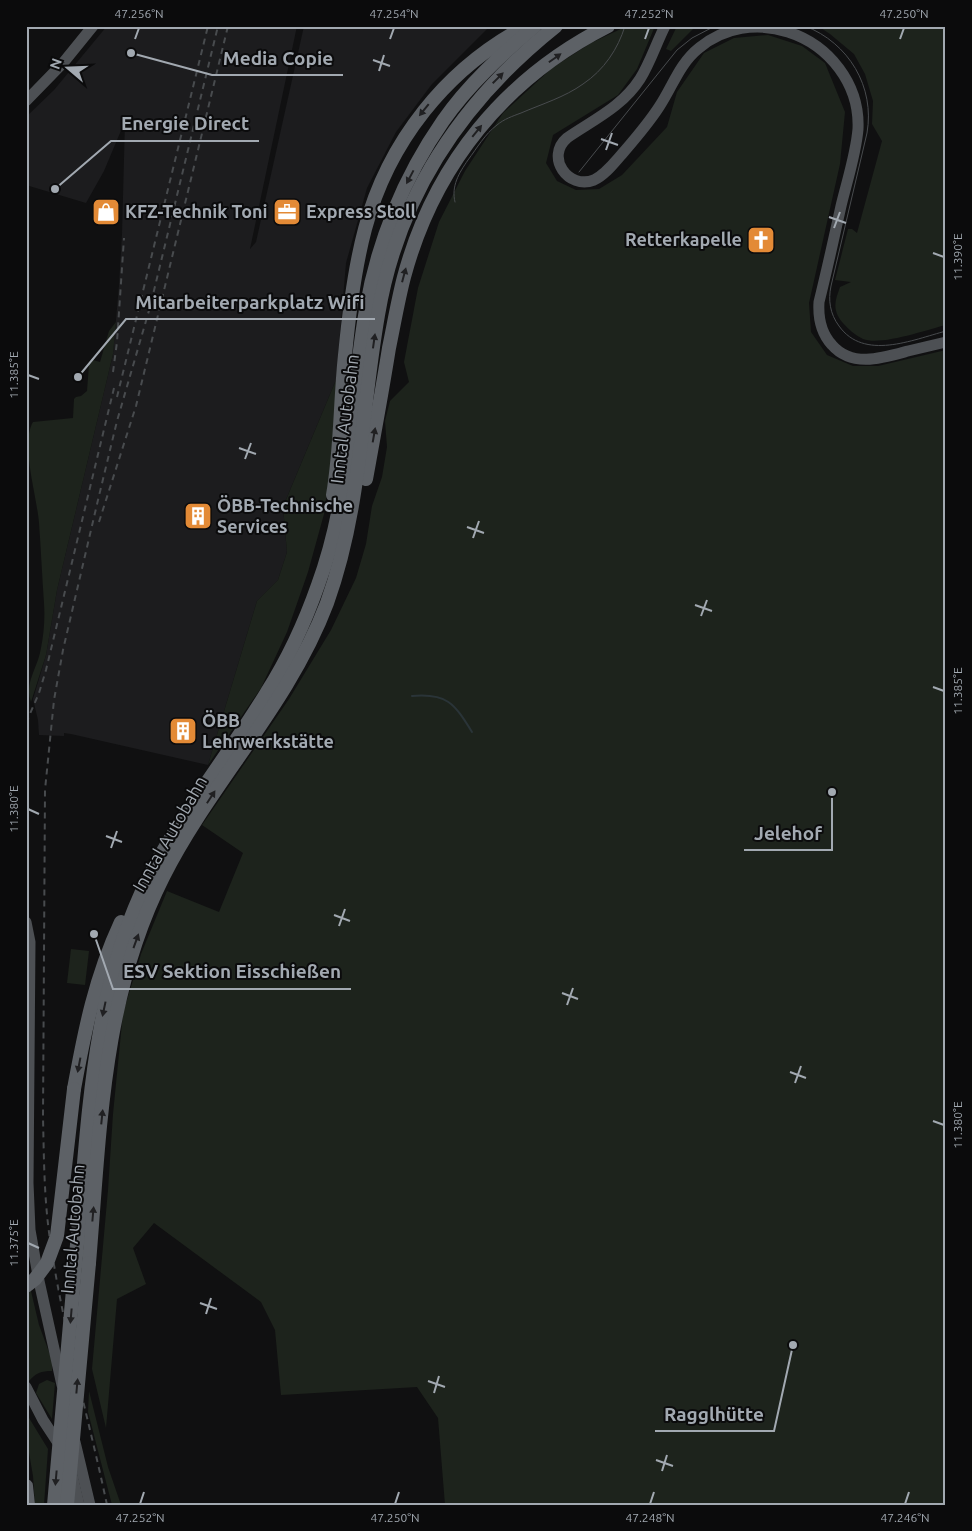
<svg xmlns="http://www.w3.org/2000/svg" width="972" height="1531" font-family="Ubuntu,sans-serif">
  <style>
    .built { fill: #1c1c1e }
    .green { fill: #1d231c }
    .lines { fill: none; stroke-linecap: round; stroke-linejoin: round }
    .stream { stroke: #2a3438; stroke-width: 2 }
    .major { stroke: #4d5054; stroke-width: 11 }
    .highway { stroke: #5d6166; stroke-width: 14 }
    .tram { stroke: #484b4e; stroke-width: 1 }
    .rail { stroke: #484b4e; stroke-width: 2; stroke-dasharray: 6 5; stroke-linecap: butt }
    .highway-bridge { stroke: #5d6166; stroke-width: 14 }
    .oneway { fill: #202022 }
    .ticks { fill: none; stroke: #a2a9b1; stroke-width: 2 }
    .labels { text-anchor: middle; stroke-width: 4; stroke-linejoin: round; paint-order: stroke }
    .poi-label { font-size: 18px; font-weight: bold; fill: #a2a9b1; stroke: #0b0b0c; text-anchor: start }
    .street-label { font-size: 18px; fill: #a2a9b1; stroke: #0b0b0c }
    .leader { fill: none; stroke: #a2a9b1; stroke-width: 2 }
    .callout-dot { fill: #a2a9b1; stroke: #0b0b0c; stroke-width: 2 }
    .callout-label { font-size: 19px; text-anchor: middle; font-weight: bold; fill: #a2a9b1; stroke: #0b0b0c; stroke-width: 4; stroke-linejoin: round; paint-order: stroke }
    .neatline { fill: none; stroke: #a2a9b1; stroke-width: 2 }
    .ticks-label { font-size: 12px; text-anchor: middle; fill: #a2a9b1 }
  </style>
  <rect width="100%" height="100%" fill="#101011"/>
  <!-- built -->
  <path class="built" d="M107,26H297L250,249L256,242L304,26H490L432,84L396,132L367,188L346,263L336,380L283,507L287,552L278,580L257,601L208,765L71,734L64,733V736L39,735L38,720L33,699L46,655L57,590L113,354L119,285L122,234L125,121L104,171L86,203L26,185V117L54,90Z"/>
  <!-- green -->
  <g class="green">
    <path d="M627,26H655L637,69L618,95L553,135L546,163L557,181L576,190L599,189L622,175L667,127L677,92L704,53L734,38L768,35L802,46L825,63L845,112L840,164L809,303L811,332L827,355L853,366H878L946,350V1505H445L438,1418L417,1387L281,1395L275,1330L261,1302L154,1223L133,1248L146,1284L117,1299L106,1428L92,1369L108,1190L113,1114L123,1013L141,954L167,891L219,912L243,853L202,825L289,699L331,630L356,578L366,544L372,506L382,477L387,447L385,421L390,401L409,382L404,362L418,288L439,222L465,171L503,113L552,68L591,43Z"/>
    <path d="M677,26H698L694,28L671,51L666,49Z"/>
    <path d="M818,26H946V325C926,330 881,346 863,339C855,335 848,329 842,322C832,309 835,301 840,287L851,282L835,280L848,229H852L857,233L882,141L872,124L873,101L865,74L854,54L830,34Z"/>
    <path d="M116,322L113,354L57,590L46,655L31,702C24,682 38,668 41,648C44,633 45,618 44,603C42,576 41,549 39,523C37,496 20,444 33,422L73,418L74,399L76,397L81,396L87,391L89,364L93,360L100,362L109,331Z"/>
    <path d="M336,380L333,449L324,514L308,572L287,632L261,688L208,765L257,601L278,580L287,552L283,507Z"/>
    <path d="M71,949L89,951L85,985L67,983Z"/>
    <path d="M26,1270L39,1325L52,1360V1371C41,1371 36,1373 29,1381L26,1372Z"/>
    <path d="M47,1380L55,1383L52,1419L36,1393L39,1384Z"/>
    <path d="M89,1391L108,1467L121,1505H112L88,1412Z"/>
    <path d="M26,1413L48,1449L44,1505H35L33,1476L26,1435Z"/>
  </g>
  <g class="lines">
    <!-- stream -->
    <path class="stream" d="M412,696C447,693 454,703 472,732"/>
    <!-- major -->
    <g class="major">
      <path d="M665,26C656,44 650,63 640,79C622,107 593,120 567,138C545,157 568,190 594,180C605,175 614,163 622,154C635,139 648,124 659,107C673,86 679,64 699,48C724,27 757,22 788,32C829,45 860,84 858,129C856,154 847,181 841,206C834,238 827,270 819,302C818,318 821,333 832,345C852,368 883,358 908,351C921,348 933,345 946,342"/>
      <path d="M26,101L63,63L93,26"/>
      <path d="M26,922L30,942L28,1183L30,1230L39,1281L62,1385"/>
      <path d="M26,1387L43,1420L62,1449"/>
      <path d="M75,1442L90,1505"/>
      <path d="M72,1475L79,1505"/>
    </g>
    <!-- highway -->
    <g class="highway">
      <path d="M366,479C374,435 382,392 389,348C394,324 398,300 404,277C434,165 505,78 608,26"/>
      <path d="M333,495C341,449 340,402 345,355C349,313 354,270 365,229C388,142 446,69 525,27"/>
      <path d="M74,1089C85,1029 95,978 121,922"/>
      <path d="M78,1233C89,1112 93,988 149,877C182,812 229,755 267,692C288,659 305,622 318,585C351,496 350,402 366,310C377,243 404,177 443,121C468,85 502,54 535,26"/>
      <path d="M89,1263C100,1132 102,997 163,877C211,782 289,704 327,603C361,509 361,412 378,315C398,195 462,101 556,26"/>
      <path d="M26,1486L28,1505"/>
    </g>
    <!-- tram -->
    <g class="tram">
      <path d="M805,26C849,43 875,87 867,133L831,286C828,300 830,314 839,326C864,361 912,340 946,331"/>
      <path d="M579,172L677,50L692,38L715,26"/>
      <path d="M455,202C451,186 459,173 468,160C477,148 485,134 497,125C504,119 513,116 521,113C542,104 565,97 583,84C604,70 618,49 625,26"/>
    </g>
    <!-- rail -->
    <g class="rail">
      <path d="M113,372L117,342L124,238"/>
      <path d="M117,397L208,26"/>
      <path d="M99,522L136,406L228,26"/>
      <path d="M26,723L39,693L46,670L114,388"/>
      <path d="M107,1505C89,1419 64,1333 51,1246C44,1203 44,1160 43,1117L45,790L54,700L63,650L98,500L117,421L150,307L218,26"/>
    </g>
    <!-- highway-bridge -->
    <g class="highway-bridge">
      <path d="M26,1286L35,1279L47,1263L57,1236L74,1089"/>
      <path d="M54,1505L78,1233"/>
      <path d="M67,1505L89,1263"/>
    </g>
  </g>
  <!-- one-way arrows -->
  <defs><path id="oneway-solid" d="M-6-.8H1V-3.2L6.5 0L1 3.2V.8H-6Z" transform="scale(1.25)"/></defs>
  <g class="oneway">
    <use href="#oneway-solid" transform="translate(555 58) rotate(-35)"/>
    <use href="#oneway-solid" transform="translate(498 78) rotate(-45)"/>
    <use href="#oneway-solid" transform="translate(424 110) rotate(129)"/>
    <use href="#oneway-solid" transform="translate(477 131) rotate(-51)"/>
    <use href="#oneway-solid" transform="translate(410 177) rotate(118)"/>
    <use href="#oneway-solid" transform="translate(404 275) rotate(-75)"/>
    <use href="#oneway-solid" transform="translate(374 341) rotate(-82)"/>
    <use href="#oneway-solid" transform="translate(374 435) rotate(-80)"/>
    <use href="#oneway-solid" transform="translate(211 797) rotate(-57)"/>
    <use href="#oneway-solid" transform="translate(136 941) rotate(-70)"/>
    <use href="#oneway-solid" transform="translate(104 1009) rotate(102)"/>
    <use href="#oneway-solid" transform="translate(79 1065) rotate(101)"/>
    <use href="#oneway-solid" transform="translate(102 1117) rotate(-84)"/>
    <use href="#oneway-solid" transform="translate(93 1214) rotate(-85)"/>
    <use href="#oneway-solid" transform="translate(71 1316) rotate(95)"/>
    <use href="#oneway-solid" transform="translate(77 1386) rotate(-85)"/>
    <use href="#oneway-solid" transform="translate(56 1478) rotate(95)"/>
  </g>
  <!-- ticks -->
  <path class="ticks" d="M135,39L139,28M390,39L394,28M645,39L649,28M900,39L904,28M373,60L390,66M379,71L384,55M601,139L618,145M606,150L612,133M829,217L846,223M834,228L840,212M933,253L944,257M28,375L39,379M239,448L256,454M245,459L251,443M467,527L484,533M473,538L479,521M695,605L712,611M701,616L707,600M933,687L944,691M28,809L39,814M106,836L122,842M111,848L117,831M334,915L350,921M339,926L345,909M562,993L578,999M567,1005L573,988M790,1072L806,1078M795,1083L801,1066M933,1121L944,1125M28,1243L39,1248M200,1303L217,1309M206,1314L211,1298M428,1381L445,1387M434,1393L439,1376M656,1460L673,1466M662,1471L667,1455M140,1504L144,1492M395,1504L399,1492M650,1504L654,1492M905,1504L909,1492"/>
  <!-- icons -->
  <defs>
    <symbol id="shop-square" viewBox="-11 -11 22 22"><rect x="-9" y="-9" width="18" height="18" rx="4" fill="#e38a36" stroke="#0b0b0c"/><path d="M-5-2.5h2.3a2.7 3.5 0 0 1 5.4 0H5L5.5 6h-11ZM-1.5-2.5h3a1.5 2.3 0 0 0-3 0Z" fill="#fff"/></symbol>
    <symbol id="office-square" viewBox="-11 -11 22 22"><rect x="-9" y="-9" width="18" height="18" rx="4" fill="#e38a36" stroke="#0b0b0c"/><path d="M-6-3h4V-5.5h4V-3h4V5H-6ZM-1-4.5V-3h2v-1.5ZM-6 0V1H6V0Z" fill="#fff"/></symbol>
    <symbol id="church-square" viewBox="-11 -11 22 22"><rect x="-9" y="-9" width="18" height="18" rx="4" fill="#e38a36" stroke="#0b0b0c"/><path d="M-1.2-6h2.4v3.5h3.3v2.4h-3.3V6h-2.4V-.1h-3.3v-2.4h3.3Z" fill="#fff"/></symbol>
    <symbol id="building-square" viewBox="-11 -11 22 22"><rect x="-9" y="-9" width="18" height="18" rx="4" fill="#e38a36" stroke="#0b0b0c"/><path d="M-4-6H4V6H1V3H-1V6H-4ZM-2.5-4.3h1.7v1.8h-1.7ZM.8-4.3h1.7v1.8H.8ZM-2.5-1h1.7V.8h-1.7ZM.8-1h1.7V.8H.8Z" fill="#fff"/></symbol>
  </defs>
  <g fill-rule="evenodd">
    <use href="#shop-square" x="90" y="196" width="32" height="32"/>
    <use href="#office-square" x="271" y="196" width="32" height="32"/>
    <use href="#church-square" x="745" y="224" width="32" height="32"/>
    <use href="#building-square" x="182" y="500" width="32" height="32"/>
    <use href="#building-square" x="167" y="715" width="32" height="32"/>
  </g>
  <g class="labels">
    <!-- poi labels -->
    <g class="poi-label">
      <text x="125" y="218">KFZ-Technik Toni</text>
      <text x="306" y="218">Express Stoll</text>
      <text x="742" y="246" text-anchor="end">Retterkapelle</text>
      <text x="217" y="512">ÖBB-Technische<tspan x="217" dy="21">Services</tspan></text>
      <text x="202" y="727">ÖBB<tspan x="202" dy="21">Lehrwerkstätte</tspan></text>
    </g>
    <!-- street labels -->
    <g class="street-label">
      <text transform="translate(345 419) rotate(-83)" y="6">Inntal Autobahn</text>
      <text transform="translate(170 834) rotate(-60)" y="6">Inntal Autobahn</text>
      <text transform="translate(73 1229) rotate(-85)" y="6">Inntal Autobahn</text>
    </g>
  </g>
  <!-- callouts -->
  <path class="leader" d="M131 53L212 75H343M55 189L111 141H259M78 377L126 319H375M832 792L832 850H744M94 934L113 989H351M793 1345L774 1431H655"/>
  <g class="callout-dot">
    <circle cx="131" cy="53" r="5"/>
    <circle cx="55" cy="189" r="5"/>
    <circle cx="78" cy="377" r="5"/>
    <circle cx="832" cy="792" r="5"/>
    <circle cx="94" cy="934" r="5"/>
    <circle cx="793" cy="1345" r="5"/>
  </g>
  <g class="callout-label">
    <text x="278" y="65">Media Copie</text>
    <text x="185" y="130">Energie Direct</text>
    <text x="250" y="309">Mitarbeiterparkplatz Wifi</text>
    <text x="788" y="840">Jelehof</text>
    <text x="232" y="978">ESV Sektion Eisschießen</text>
    <text x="714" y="1421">Ragglhütte</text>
  </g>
  <!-- border -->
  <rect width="972" height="1531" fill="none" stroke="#0b0b0c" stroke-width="55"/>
  <!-- north arrow -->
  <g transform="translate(68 68) rotate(289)" stroke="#0b0b0c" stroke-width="4" paint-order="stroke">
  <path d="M0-4L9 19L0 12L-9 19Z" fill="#a2a9b1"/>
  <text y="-8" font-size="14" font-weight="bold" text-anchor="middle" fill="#a2a9b1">N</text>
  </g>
  <rect x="28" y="28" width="916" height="1476" class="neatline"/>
  <g class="ticks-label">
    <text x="139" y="18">47.256°N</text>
    <text x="394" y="18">47.254°N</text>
    <text x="649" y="18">47.252°N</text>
    <text x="904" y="18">47.250°N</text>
    <text transform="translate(958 257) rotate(-90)" y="4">11.390°E</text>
    <text transform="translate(14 375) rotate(-90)" y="4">11.385°E</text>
    <text transform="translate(958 691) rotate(-90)" y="4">11.385°E</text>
    <text transform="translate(14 809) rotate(-90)" y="4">11.380°E</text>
    <text transform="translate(958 1125) rotate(-90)" y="4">11.380°E</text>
    <text transform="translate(14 1243) rotate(-90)" y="4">11.375°E</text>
    <text x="140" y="1522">47.252°N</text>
    <text x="395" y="1522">47.250°N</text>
    <text x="650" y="1522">47.248°N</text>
    <text x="905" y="1522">47.246°N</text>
  </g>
</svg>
